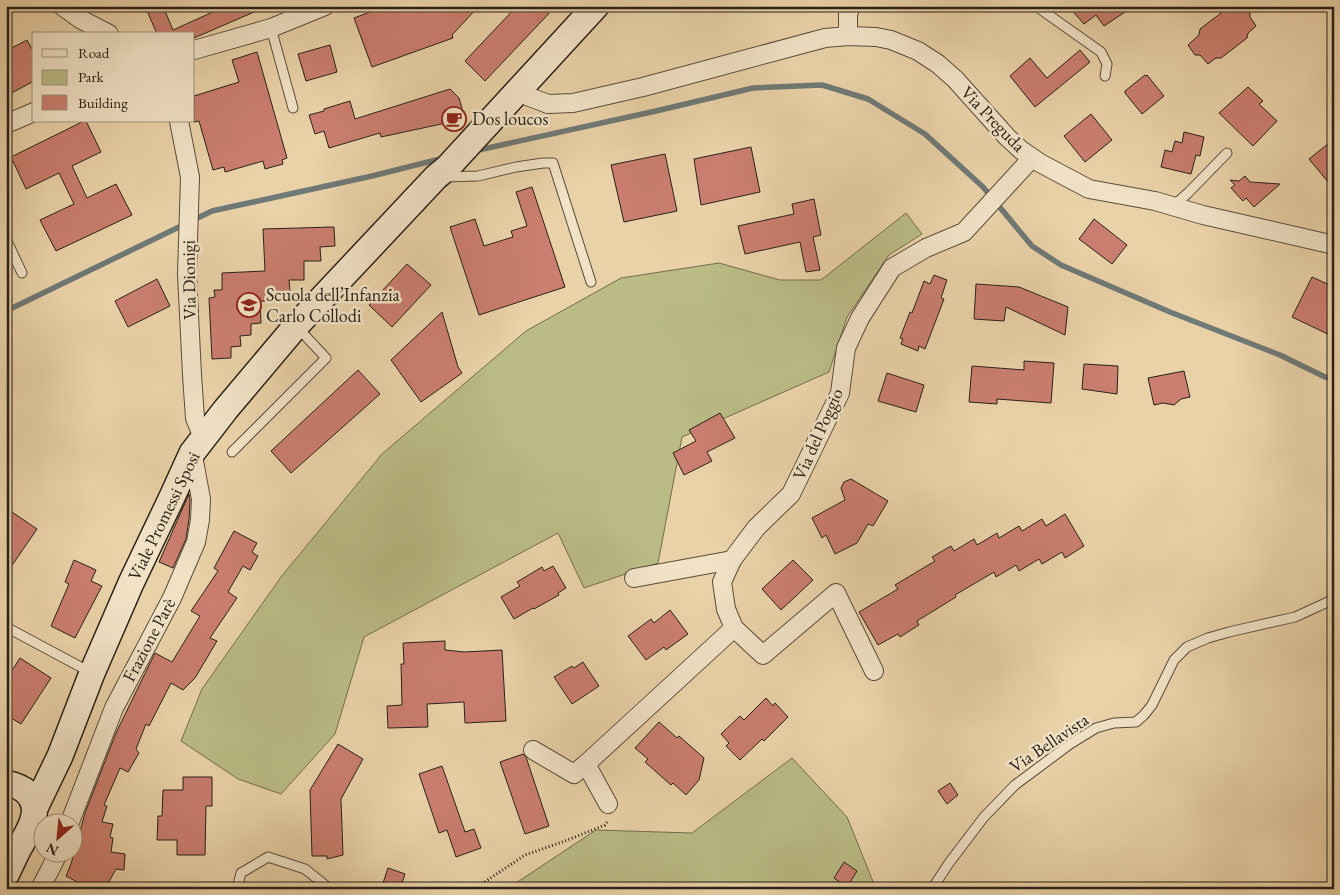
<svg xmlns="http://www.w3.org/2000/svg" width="1340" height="895" font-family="'EB Garamond',serif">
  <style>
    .green { fill: #babb85; stroke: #726e4e }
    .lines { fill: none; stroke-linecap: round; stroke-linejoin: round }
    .stream { stroke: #6f7976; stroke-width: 5.5 }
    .building { fill: #ca7e6f; stroke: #292118 }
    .service-casing { stroke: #594d3c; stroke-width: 11 }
    .minor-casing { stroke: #594d3c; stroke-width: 20 }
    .secondary-casing { stroke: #292118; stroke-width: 28 }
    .path { stroke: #292118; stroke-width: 3; stroke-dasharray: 1 2.5; stroke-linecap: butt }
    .service { stroke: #f1e2c6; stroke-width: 9 }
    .minor { stroke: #f1e2c6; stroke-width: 18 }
    .secondary { stroke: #f1e2c6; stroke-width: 25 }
    .labels { text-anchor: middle; stroke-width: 5; stroke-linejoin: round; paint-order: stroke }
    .poi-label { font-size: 18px; fill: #292118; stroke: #f1e2c6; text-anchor: start }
    .street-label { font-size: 18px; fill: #292118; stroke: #f1e2c6 }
  </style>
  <rect width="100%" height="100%" fill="#ead2a8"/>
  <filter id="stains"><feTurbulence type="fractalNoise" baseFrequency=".004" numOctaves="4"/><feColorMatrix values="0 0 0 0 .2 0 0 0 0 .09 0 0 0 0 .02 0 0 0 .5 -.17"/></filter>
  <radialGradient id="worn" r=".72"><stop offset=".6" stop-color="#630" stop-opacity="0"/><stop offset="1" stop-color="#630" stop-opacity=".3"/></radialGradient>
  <!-- green -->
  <g class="green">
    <path d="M906,213L922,234L889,255L847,317L829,372L682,437L658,563L584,588L558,533L364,637L335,734L281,794L238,779L181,741L202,689L281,577L382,454L526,331L621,278L719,263L780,280H821Z"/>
    <path d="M792,758L847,817L876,889H507L596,830L692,833Z"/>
  </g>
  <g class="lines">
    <!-- stream -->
    <g class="stream">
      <path d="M474,151L656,111L753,88L822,85L868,99L925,134L983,187L1032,246L1061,265L1170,312L1280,355L1325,377L1334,379"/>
      <path d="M6,311L212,211L372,176L444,158"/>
    </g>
  </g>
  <!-- building -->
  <g class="building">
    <path d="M145,6H163L173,30L226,6H268L194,38V34H157Z"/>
    <path d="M386,6H479L452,35L453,38L372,67L354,18Z"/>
    <path d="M517,6H556L485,81L465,61Z"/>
    <path d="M1068,6H1134L1104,26L1096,15L1084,24Z"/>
    <path d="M1236,6H1245L1250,13V17L1256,26L1248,33L1247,38L1221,58H1216L1208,64L1200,55H1195L1188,45L1199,35L1200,29L1225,10L1231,11Z"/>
    <path d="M27,40L34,53V81L6,96V51Z"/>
    <path d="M330,45L337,72L306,81L298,54Z"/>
    <path d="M1080,50L1090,62L1035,107L1010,76L1030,58L1047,78Z"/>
    <path d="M257,52L287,158L282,160L283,164L265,169L263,161L225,172L224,167L213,170L199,121L194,122V96L239,82L232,60Z"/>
    <path d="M1145,75L1146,76L1147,75L1164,96L1142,114L1125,93V91Z"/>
    <path d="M1248,87L1263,101L1259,104L1277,121L1253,146L1219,113Z"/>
    <path d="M450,89L459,98L462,108L460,120L381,137L380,133L329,148L324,131L315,134L309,115L324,111V109L350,101L355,119Z"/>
    <path d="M1091,114L1112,140L1085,162L1064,136Z"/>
    <path d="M84,121H86L101,152L72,166L87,198L116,184L132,215L56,251L40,220L74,204L59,173L26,189L11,157Z"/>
    <path d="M1184,132L1204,137L1200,156L1196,155L1191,174L1161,167L1165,150L1172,152L1175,141L1182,143Z"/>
    <path d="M1334,139V189L1309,159Z"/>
    <path d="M751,147L760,192L701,205L694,159Z"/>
    <path d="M665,154L677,211L624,222L611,165Z"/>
    <path d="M1245,176L1250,182L1280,184L1254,207L1246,198L1243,201L1231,188L1235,185L1230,180L1239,181Z"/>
    <path d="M532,187L565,287L479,315L450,227L475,219L484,246L513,237L511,231L527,226L516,192Z"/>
    <path d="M814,199L821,235L813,237L820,270L806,272L800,242L745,254L738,226L794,214L792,204Z"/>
    <path d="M1094,219L1127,245L1112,264L1079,239Z"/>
    <path d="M334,227L335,246L320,247L321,261H304V280H289L290,292H281V301H260L261,323L251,324V335L240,336L241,346L231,347V358L212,359L209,298L215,297L214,290H222V273L265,271L263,229Z"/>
    <path d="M407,264L431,285L392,327L369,305Z"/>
    <path d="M934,275L947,280L941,298L944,299L925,349L919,346L918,351L901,344L903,339L900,338L910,312L912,313L924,281L930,284Z"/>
    <path d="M1312,277L1334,287V337L1292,317Z"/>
    <path d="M157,279L170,306L128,327L115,301Z"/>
    <path d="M976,284L1019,287L1068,307L1065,335L1006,307L1004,321L974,319Z"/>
    <path d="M442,312L458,367L462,373L421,402L391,360Z"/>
    <path d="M1024,361L1054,363L1051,403L997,399V404L969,402L972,366L1024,370Z"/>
    <path d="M1084,364L1118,366L1117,394L1082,389Z"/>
    <path d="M358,370L380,394L291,473L271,451Z"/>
    <path d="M1184,371L1190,397L1181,399L1174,405L1163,403L1154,405L1148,378Z"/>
    <path d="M887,373L924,385L916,412L878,401Z"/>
    <path d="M720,413L735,438L707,452L712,461L684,475L673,453L696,441L689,430Z"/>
    <path d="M851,479L888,501L873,526L868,524L857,543L835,554L826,535L822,538L812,518L845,500L841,488L844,482Z"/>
    <path d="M189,494L190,500L189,519L186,539L173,568L159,562Z"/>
    <path d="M6,508L37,529L6,574Z"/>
    <path d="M1065,514L1084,546L1065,558L1062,552L1042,564L1039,559L1019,571L1016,565L996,577L994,572L955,595L956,597L917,621L919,625L900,637L898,634L878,645L859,612L898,589L895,585L935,561L932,557L951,546L954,551L974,539L977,545L997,533L999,538L1019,526L1022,531L1042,519L1046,526Z"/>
    <path d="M234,531L257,543L252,552L258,556L250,570L243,566L228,592L237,598L210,638L217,641L195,678L183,690L171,683L149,726L146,724L136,749L139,753L128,772L120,768L104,805L107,806L102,822L113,824L110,837L113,838L111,852L125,854L124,870L116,869L105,889H90L66,876L71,864L85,813L116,733L155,653L172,662L200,616L191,611L218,571L214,568Z"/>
    <path d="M74,560L96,570L91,581L102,586L75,638L51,626L69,584L65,582Z"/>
    <path d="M793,560L813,580L781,610L762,589Z"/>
    <path d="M553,566L566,588L558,593L559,595L534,609L533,608L514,619L501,597L520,586L517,582L542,567L544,571Z"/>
    <path d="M670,610L688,634L666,650L664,647L646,660L628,636L651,619L654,623Z"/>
    <path d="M445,641V650L464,652L502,650L506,721L465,723L464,702L427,704L428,727L388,728L387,706L402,705L401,664H404L403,643Z"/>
    <path d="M20,658L51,678L21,724L6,715V680Z"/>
    <path d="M583,662L599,686L572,704L554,677L572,666L574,668Z"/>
    <path d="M766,698L773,706L775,703L788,717L764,741L762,739L740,760L726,746L729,743L721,734L740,716L744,720Z"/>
    <path d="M659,722L677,738L679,736L704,758L699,780L686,795L673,783L671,785L645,762L648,759L635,748Z"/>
    <path d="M338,744L363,759L341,799L343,855L327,859V856H312L310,790Z"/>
    <path d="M523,754L526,757L549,826L525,834L500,762Z"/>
    <path d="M442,766L465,832L474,829L481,848L456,857L447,830L439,833L419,774Z"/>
    <path d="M183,777H212V806H206L205,855H177V840H157L158,816H162L163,790H183Z"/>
    <path d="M950,783L958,795L947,804L938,791Z"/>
    <path d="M844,862L857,871L847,887L834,878Z"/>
    <path d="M388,868L405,874L400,889H381Z"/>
  </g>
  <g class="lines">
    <defs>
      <g id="service">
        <path d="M1036,6L1101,52L1107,64L1105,76"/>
        <path d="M1259,7L1261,6"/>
        <path d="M271,28L293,108"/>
        <path d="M445,177L478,176L516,167L543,163H553L591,282"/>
        <path d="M1173,206L1188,193L1227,153"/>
        <path d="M6,239L22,273"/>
        <path d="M232,452L326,358L297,327"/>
        <path d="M6,627L90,672"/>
        <path d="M237,889L241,873L268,857L305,869L330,889"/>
        <path d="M932,889L949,863L984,817L1015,785L1070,744L1096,728L1114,723L1136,722L1144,715L1152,705L1174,660L1187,647L1208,638L1229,632L1295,617L1330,601H1334"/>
      </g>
      <g id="minor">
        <path d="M62,6L80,19L109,34"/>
        <path d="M848,36V14L851,6"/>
        <path d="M194,50L271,28L325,6"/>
        <path d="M519,90L527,96L548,104L573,103L643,87L825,38L848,36L876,37L891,40L918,51L938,64L955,79L1007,137L1021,150L1040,163L1089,189L1155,201L1203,215L1334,245"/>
        <path d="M179,121L190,177L187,274L192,375L195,418L203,438"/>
        <path d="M6,124L34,112"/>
        <path d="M634,578L732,560"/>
        <path d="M874,671L836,593L763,655L734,628L726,609L722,582L732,560L756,528L791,494L840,393L846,348L860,318L892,268L926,248L964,232L1032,158"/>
        <path d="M533,750L574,774L586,764"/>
        <path d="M608,804L586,764L734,628"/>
        <path d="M70,822L114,708L172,598L196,542L200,520L201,499L194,461L192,453"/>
        <path d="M40,889L59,852"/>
      </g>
      <g id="secondary">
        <path d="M6,784C12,783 19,787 24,790C46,807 28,832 18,850C14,858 10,867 6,875"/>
        <path d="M35,808L60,756L92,673L131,583L172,497L192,453L226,409L296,326L436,177L448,167L596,6"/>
      </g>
    </defs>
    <!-- service casing -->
    <use href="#service" class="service-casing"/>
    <!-- minor casing -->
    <use href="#minor" class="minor-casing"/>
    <!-- secondary casing -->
    <use href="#secondary" class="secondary-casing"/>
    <!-- path -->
    <path class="path" d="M477,889L486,881L525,855L565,841L605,825L608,821"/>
    <!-- service -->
    <use href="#service" class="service"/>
    <!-- minor -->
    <use href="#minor" class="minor"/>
    <!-- secondary -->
    <use href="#secondary" class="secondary"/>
  </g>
  <!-- icons -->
  <defs>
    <symbol id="cafe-ring" viewBox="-11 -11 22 22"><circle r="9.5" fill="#f1e2c6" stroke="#8f2418" stroke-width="1.5"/><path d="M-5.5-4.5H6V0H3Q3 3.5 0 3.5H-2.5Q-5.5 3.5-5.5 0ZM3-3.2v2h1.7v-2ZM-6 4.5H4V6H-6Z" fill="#8f2418"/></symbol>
    <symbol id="school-ring" viewBox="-11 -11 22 22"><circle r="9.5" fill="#f1e2c6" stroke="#8f2418" stroke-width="1.5"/><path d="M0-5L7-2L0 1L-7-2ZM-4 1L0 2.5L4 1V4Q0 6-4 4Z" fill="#8f2418"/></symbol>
  </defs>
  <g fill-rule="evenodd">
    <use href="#cafe-ring" x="440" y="105" width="28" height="28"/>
    <use href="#school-ring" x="235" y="291" width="28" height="28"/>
  </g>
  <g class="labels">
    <!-- poi labels -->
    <g class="poi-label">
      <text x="472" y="125">Dos loucos</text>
      <text x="266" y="301">Scuola dell’Infanzia<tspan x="266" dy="21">Carlo Collodi</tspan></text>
    </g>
    <!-- street labels -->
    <g class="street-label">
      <text transform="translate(993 119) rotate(46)" y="6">Via Preguda</text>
      <text transform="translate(189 280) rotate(-91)" y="6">Via Dionigi</text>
      <text transform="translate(818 434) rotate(-66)" y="6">Via del Poggio</text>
      <text transform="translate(164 516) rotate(-64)" y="6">Viale Promessi Sposi</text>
      <text transform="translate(149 640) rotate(-62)" y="6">Frazione Parè</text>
      <text transform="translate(1049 743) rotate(-34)" y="6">Via Bellavista</text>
    </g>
  </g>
  <!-- margin -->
  <rect width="1340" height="895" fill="none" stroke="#ead2a8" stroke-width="25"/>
  <rect x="8" y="8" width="1325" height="880" fill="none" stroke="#292118" stroke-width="2.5"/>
  <rect x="12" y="12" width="1315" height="870" fill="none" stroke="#292118"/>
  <!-- legend -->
  <rect x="32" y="32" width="162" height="90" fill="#f1e2c6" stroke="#a19580"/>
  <rect x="42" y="49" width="25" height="8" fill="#f1e2c6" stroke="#a19580"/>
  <text x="78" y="58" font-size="15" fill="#292118">Road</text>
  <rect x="42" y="70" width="25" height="15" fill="#babb85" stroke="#a19580"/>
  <text x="78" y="82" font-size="15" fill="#292118">Park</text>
  <rect x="42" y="95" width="25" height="15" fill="#ca7e6f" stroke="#a19580"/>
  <text x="78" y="108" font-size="15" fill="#292118">Building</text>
  <!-- north arrow -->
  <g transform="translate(58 838) rotate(207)"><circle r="24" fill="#f1e2c6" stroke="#a19580"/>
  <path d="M0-4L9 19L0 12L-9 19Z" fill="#8f2418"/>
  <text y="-8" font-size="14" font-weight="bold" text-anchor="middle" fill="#292118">N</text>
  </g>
  <rect width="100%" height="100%" filter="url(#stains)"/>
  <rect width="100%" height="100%" fill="url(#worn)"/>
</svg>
